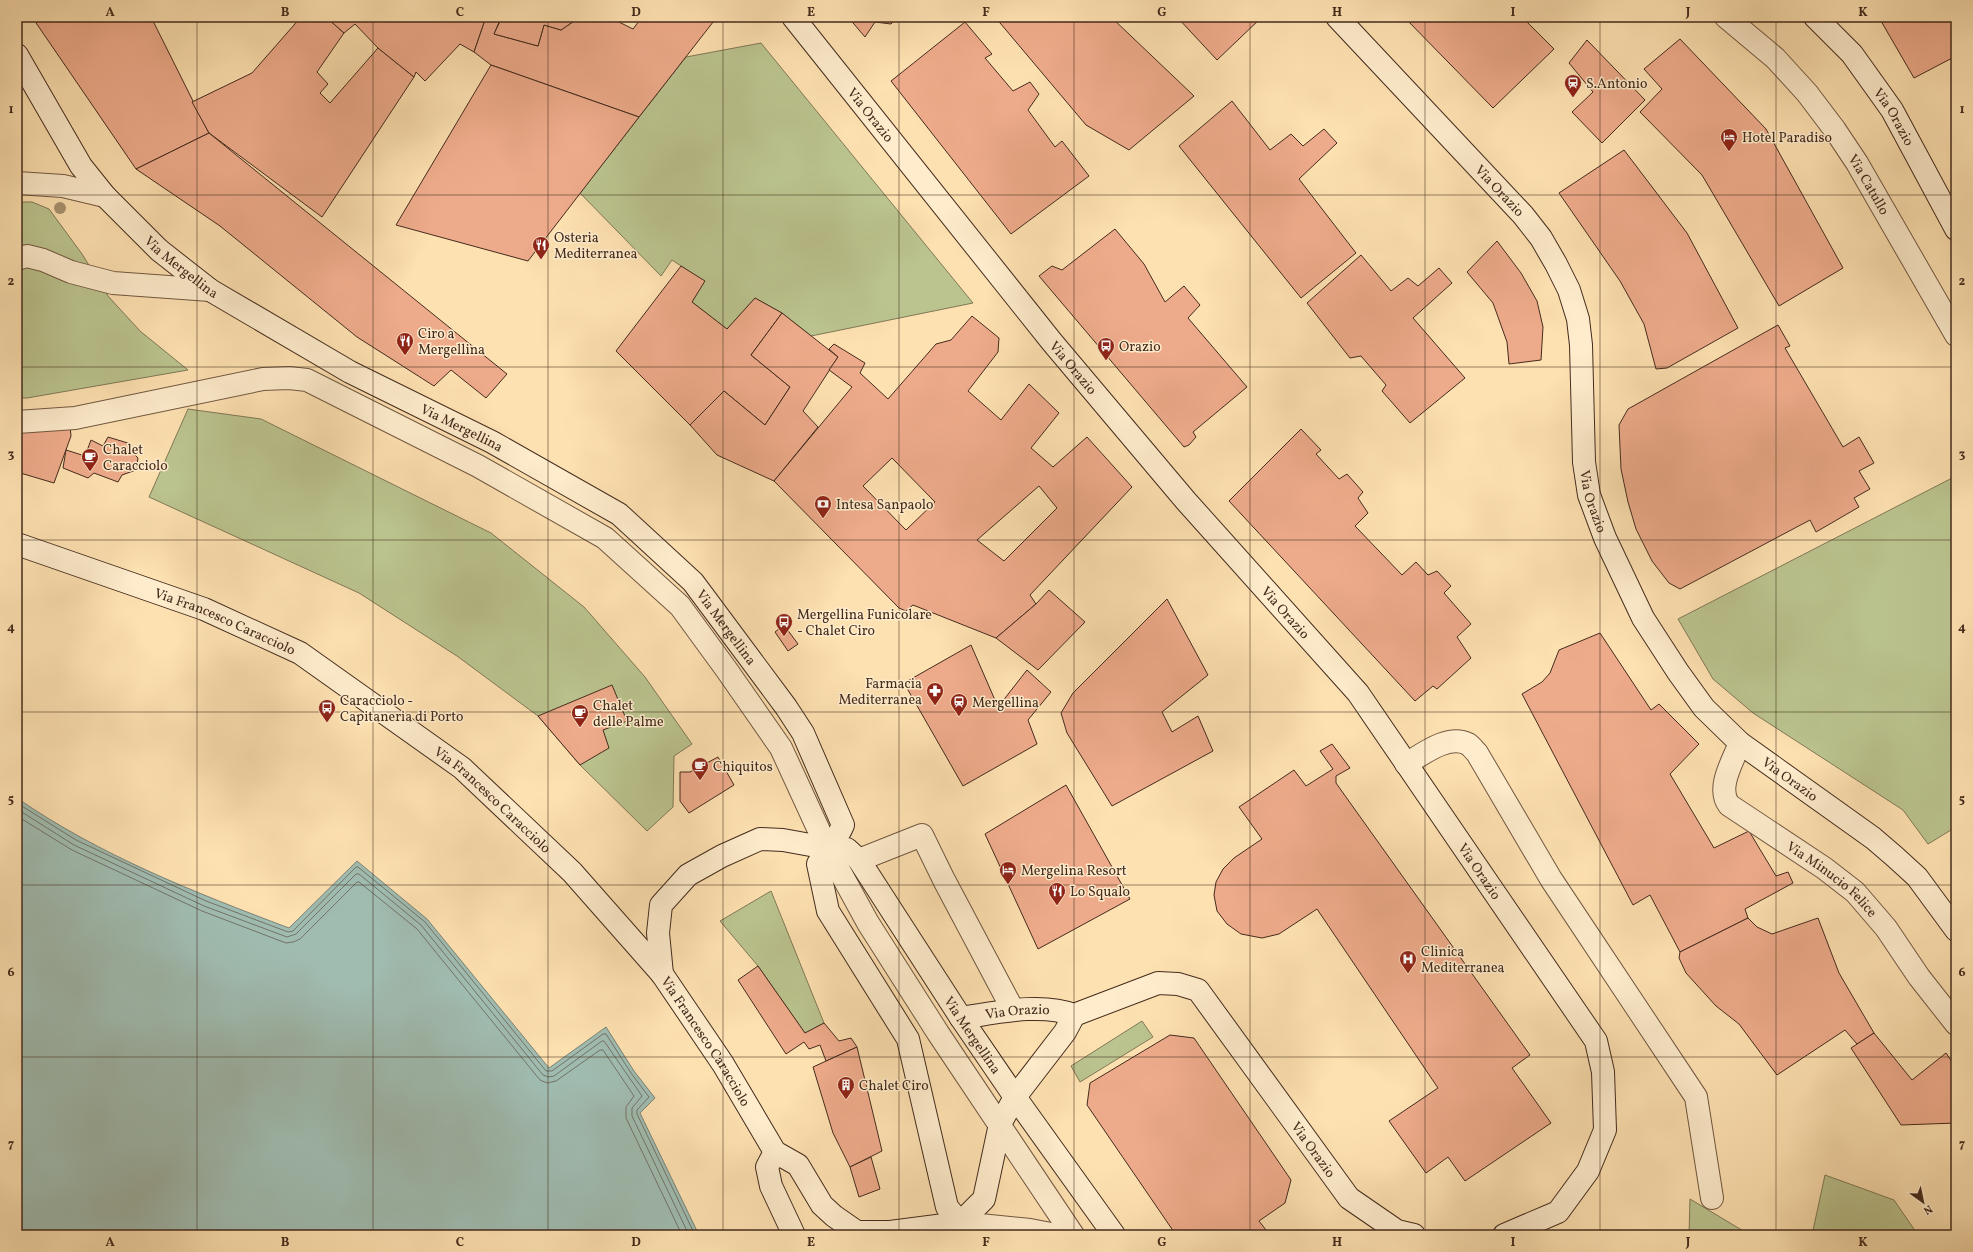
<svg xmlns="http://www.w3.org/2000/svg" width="1973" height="1252" font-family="Vollkorn,serif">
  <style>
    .green { fill: #bbc48f; stroke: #807856 }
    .water { fill: #a0bcb1; stroke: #7b8276 }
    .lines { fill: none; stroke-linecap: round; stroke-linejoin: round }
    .shore { stroke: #727467; stroke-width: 1 }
    .building { fill: #eeab8b; stroke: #442b1d; fill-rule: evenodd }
    .lane-casing { stroke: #725842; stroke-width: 24 }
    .street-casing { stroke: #725842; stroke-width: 24 }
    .secondary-casing { stroke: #442b1d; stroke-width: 24 }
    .lane { stroke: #feeccc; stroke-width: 22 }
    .street { stroke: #feeccc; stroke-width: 22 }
    .secondary { stroke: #feeccc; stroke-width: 22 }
    .tree { fill: #a89270 }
    .grid { fill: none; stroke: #442b1d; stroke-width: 1; stroke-opacity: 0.55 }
    .labels { text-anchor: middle; stroke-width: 3; stroke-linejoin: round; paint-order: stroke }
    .poi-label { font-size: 14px; fill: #442b1d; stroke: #feeccc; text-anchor: start }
    .street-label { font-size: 14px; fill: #442b1d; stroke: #feeccc }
    .neatline { fill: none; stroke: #442b1d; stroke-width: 1.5 }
    .grid-label { font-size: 13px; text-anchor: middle; font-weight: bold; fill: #442b1d }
  </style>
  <rect width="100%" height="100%" fill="#fee1b1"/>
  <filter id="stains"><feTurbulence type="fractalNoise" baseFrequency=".005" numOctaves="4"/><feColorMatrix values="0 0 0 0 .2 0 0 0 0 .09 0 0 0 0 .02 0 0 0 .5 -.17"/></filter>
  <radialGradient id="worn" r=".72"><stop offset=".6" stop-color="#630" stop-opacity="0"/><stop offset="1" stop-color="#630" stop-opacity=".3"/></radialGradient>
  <!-- green -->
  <g class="green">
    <path d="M761,43L973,303L811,336L782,313L755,298L727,329L692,302L704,281L672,260L661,276L580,193L686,57Z"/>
    <path d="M17,202H32L49,209L82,254L108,296L140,331L188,370L27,398H17Z"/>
    <path d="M188,409L261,419L491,533L584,607L645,677L692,744L674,756L673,807L647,831L580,765L538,716L457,656L359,593L149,497Z"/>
    <path d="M1956,476V827L1928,844L1903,810L1753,713L1713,679L1678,619Z"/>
    <path d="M771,891L824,1023L805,1033L758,966L720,921Z"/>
    <path d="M1142,1021L1153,1037L1080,1082L1071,1066Z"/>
    <path d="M1825,1175L1894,1200L1918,1235H1812Z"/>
    <path d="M1690,1199L1750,1235H1689Z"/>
  </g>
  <!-- water -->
  <path class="water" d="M17,798C99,855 196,893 289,928L357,861L427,919L549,1068L606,1027L634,1071L655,1098L640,1113L699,1235H17Z"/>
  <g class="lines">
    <!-- shore -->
    <g class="shore">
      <path d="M17,803L76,840L206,901L288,932L293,931L356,867H358L425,922L546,1071H552L603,1034H606L631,1073L649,1097L637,1110V1114L695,1235"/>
      <path d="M17,809L74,845L204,906L287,937L296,934L356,874H359L421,925L543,1075L548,1077L554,1076L602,1041H604L642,1096L632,1108V1116L689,1235"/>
      <path d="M17,816L72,850L202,911L286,943L293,942L300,939L357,882H359L417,929L540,1080L547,1083L556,1081L600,1050H603L634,1096L626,1107V1118L682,1235"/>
    </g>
  </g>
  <!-- building -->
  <g class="building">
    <path d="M32,17H151L209,133L136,169Z"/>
    <path d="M301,17H326L344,33L317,72L328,84L320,93L330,103L378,48L414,77L322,217L209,133L192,102L252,73Z"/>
    <path d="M326,17H486L474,52L460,44L425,81L416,72L414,77L378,48L355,24L344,33Z"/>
    <path d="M486,17L500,20L494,34L538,46L544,25L561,30L580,17H609L633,29L642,17H717L639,117L491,65L474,52Z"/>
    <path d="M487,17H502L500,20Z"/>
    <path d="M502,17H580L561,30L544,25L538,46L494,34Z"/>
    <path d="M848,17H898L891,24L875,22L865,37Z"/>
    <path d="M995,17H1111L1194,96L1129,150L1086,125Z"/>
    <path d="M1177,17H1262L1217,60Z"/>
    <path d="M1404,17H1522L1554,49L1493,108Z"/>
    <path d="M1888,17H1956V56L1914,78L1881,21Z"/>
    <path d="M965,22L992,54L985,58L1013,91L1030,82L1039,94L1028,110L1055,147L1062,141L1089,176L1011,234L891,81Z"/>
    <path d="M1680,39L1766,129L1843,268L1779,306L1702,175L1640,112L1662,89L1644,69Z"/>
    <path d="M1587,40L1645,100L1602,143L1572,112L1593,92L1569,63Z"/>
    <path d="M491,65L639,117L528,261L396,225Z"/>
    <path d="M1232,101L1270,150L1291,134L1303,146L1324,129L1337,143L1299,179L1356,253L1301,298L1179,146Z"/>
    <path d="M209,133L507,374L486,398L451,370L434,386L357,337L220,226L136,169Z"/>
    <path d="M1624,150L1687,233L1738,328L1667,368L1656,369L1644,324L1620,281L1559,193Z"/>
    <path d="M1115,229L1144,264L1165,302L1184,286L1200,305L1188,318L1247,387L1193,432L1196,437L1189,445L1184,447L1039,276L1052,266L1062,270Z"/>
    <path d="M1497,241L1521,273L1537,301L1543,327L1541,360L1509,364L1507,342L1493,303L1467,272Z"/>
    <path d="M1361,255L1391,291L1408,278L1418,286L1439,268L1452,283L1413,318L1465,378L1410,423L1382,391L1386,385L1361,356L1350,358L1307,303Z"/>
    <path d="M681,266L705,281L692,302L727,329L755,298L782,313L751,355L790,387L765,425L724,391L690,425L616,351Z"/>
    <path d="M17,295H20L19,372H17Z"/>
    <path d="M782,313L838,357L803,411L818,427L774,481L717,455L690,425L724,391L765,425L790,387L751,355Z"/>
    <path d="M972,316L999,338L998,352L968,391L1001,420L1029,384L1059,413L1031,448L1053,467L1087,437L1132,487L1030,595L1036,604L996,638L913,605L906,611L899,608L774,481L852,387L829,370L838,357L829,349L834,344L865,363L860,373L888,399L936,344L951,340ZM892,458L935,502L906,530L863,486ZM1039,486L1057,508L1004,561L977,540Z"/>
    <path d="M1778,325L1790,346L1785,348L1843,447L1859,437L1874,463L1859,471L1870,489L1854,498L1859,507L1816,532L1810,520L1680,589L1669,583L1652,561L1636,529L1628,502L1621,469L1619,425L1628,409Z"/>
    <path d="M70,426L71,436L54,483L17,472V427Z"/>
    <path d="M1301,429L1321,450L1316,454L1339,479L1347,474L1363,492L1358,498L1368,513L1355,526L1402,575L1416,562L1428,575L1437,571L1451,586L1444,593L1471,624L1457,637L1471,658L1437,689L1433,686L1415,701L1229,501Z"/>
    <path d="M108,437L131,444L130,450L138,458L136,470L122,475L118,482L94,473L88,478L63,468L66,450L85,456L91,440L103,446Z"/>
    <path d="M1049,590L1085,622L1038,670L996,638L1036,604Z"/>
    <path d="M1167,599L1208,675L1162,712L1172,732L1198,716L1213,751L1112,806L1067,733L1061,713L1073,693Z"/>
    <path d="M784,625L798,644L788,651L775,632Z"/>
    <path d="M1600,633L1651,710L1659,704L1699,744L1670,774L1714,848L1749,831L1776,876L1788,872L1793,883L1745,909L1748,918L1680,952L1650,895L1633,905L1522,694L1542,682L1550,673L1559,650Z"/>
    <path d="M971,645L998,707L1027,670L1051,692L1028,720L1037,744L963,786L904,683Z"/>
    <path d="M612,685L627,721L603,730L609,748L580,765L538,716Z"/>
    <path d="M1332,744L1350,768L1336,776V783L1530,1055L1512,1068L1551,1123L1465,1181L1448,1157L1426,1173L1389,1121L1438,1088L1317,909L1279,934L1262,938L1241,934L1227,924L1217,911L1214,895L1216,882L1223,869L1234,858L1262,839L1239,807L1294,770L1306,786L1333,769L1320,751Z"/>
    <path d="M718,757L734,785L689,813L680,801V772H690Z"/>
    <path d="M1066,785L1130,899L1038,949L985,834Z"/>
    <path d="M1748,918L1757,927L1772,934L1818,918L1839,973L1874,1033L1857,1044L1845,1030L1777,1075L1739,1024L1716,1006L1686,973L1679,958L1680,952Z"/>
    <path d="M758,966L805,1033L824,1023L839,1041L851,1038L857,1047L826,1061L820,1045L809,1049L804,1042L786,1054L738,980Z"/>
    <path d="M1874,1033L1912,1080L1946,1053L1956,1068V1123L1901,1125L1851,1048Z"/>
    <path d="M1170,1035L1194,1038L1291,1180L1285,1203L1259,1221L1270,1235H1176L1087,1105L1090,1083Z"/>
    <path d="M857,1047L882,1151L850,1167L833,1133L813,1067Z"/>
    <path d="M871,1157L880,1189L859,1197L850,1167Z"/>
  </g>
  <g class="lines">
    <defs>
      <g id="lane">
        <path d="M17,183L63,186L105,196"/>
        <path d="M17,259L27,256L43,260L71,272L113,283L210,290"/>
        <path d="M17,422L75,418L263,379L289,378L307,380L478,466L605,538L680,606L726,669L781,748L827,848L868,923L938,1033L1073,1235"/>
        <path d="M1406,764C1423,754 1448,734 1468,744C1471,746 1474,750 1477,753L1551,879L1696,1097L1712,1198"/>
        <path d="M859,860L922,835L944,880L1013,1010"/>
        <path d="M960,1223L1030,1230L1056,1235"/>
      </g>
      <g id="street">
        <path id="s1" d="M1726,17L1775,58L1807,93L1835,130L1857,163L1956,335"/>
        <path id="s2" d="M1740,743C1733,761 1716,788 1729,805L1824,868L1855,892L1886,928L1919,977L1956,1024"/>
      </g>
      <g id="secondary">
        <path id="s3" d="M793,17L1052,342L1186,501L1358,693L1596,1041L1603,1072L1605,1130L1588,1171L1558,1212L1504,1235"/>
        <path id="s4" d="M1337,17L1523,215L1541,238L1556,264L1569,290L1578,319L1581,345L1584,462L1589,495L1605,538L1643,618L1678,672L1704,708L1740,743L1873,838L1894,856L1917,877L1956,930"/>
        <path id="s5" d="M1815,17L1852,54L1892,110L1956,229"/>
        <path id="s6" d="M17,55L81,166L105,196L159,250L210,290L350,372L492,442L619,514L693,582L786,707L803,733L843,825C837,840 826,850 818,864L828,911L908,1039L947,1207L960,1223"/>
        <path id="s7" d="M17,544L204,609L300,653L462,768L572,872L662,974L723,1064L775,1152L798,1165L822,1205L834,1216L857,1232H890L960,1223"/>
        <path id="s8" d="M662,974L658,933L661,905L688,875L722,856L760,839L783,840L827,848L847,849L859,860L961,1018L1015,1097L1114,1235"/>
        <path id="s9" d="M961,1018C995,1013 1041,1002 1074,1015L1158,983L1178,984L1198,990L1349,1198L1397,1231L1414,1235"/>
        <path d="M775,1152L767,1167L771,1186L794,1235"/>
        <path d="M959,1235L960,1223L984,1199L1000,1124L1015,1097L1065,1032L1074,1015"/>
      </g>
    </defs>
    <!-- lane casing -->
    <use href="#lane" class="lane-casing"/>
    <!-- street casing -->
    <use href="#street" class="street-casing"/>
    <!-- secondary casing -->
    <use href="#secondary" class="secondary-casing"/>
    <!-- lane -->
    <use href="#lane" class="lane"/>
    <!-- street -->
    <use href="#street" class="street"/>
    <!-- secondary -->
    <use href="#secondary" class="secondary"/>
  </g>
  <!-- trees -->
  <circle class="tree" cx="60" cy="208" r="6"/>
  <!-- grid -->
  <path class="grid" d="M197,17V1235M373,17V1235M548,17V1235M723,17V1235M899,17V1235M1074,17V1235M1250,17V1235M1425,17V1235M1600,17V1235M1776,17V1235M17,195H1956M17,367H1956M17,540H1956M17,712H1956M17,885H1956M17,1057H1956"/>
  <!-- icons -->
  <defs>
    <symbol id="station-pin" viewBox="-11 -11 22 30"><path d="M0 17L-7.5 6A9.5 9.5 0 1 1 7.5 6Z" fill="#8f2418" stroke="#feeccc"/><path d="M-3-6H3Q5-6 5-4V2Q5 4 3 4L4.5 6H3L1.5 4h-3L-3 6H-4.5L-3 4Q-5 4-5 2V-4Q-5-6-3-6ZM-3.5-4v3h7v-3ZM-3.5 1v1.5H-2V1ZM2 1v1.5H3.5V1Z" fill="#fff"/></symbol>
    <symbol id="hotel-pin" viewBox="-11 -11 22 30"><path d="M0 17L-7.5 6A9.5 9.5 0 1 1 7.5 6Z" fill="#8f2418" stroke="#feeccc"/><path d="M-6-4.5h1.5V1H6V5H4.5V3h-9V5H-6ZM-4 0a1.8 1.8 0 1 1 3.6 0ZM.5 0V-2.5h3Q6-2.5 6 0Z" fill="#fff"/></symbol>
    <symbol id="restaurant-pin" viewBox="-11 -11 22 30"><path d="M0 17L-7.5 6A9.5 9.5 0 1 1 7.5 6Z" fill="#8f2418" stroke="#feeccc"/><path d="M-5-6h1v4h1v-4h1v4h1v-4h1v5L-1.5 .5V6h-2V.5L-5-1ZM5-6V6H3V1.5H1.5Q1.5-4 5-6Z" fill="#fff"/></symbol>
    <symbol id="bus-pin" viewBox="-11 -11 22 30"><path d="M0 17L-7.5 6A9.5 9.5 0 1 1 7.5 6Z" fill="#8f2418" stroke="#feeccc"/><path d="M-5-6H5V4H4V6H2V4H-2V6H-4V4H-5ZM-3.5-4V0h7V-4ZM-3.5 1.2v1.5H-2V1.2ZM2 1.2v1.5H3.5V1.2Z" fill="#fff"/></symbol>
    <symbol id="cafe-pin" viewBox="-11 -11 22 30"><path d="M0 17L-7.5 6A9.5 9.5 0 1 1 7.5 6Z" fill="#8f2418" stroke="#feeccc"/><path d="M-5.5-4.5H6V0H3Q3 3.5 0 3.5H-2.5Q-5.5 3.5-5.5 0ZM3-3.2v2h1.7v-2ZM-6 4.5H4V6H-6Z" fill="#fff"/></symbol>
    <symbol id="bank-pin" viewBox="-11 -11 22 30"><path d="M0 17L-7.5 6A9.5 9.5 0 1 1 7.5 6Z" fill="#8f2418" stroke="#feeccc"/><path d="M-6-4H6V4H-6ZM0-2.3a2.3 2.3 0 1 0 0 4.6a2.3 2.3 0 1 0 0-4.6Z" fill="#fff"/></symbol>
    <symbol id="pharmacy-pin" viewBox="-11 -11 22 30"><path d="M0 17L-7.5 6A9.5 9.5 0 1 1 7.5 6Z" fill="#8f2418" stroke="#feeccc"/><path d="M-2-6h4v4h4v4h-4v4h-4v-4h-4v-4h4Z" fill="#fff"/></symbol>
    <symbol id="hospital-pin" viewBox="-11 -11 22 30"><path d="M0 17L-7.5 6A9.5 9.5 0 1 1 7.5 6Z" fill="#8f2418" stroke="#feeccc"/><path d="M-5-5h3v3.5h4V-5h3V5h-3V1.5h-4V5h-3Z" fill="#fff"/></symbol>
    <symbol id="building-pin" viewBox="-11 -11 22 30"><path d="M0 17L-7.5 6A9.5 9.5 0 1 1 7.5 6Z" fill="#8f2418" stroke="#feeccc"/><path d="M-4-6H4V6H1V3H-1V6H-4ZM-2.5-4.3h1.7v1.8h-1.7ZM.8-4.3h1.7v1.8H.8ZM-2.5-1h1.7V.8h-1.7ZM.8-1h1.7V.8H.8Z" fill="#fff"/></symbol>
  </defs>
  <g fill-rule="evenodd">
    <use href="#station-pin" x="1563" y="73" width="20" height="27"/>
    <use href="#hotel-pin" x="1719" y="127" width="20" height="27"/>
    <use href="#restaurant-pin" x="531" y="235" width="20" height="27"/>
    <use href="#restaurant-pin" x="395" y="331" width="20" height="27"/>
    <use href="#bus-pin" x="1096" y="336" width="20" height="27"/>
    <use href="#cafe-pin" x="80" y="447" width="20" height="27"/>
    <use href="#bank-pin" x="813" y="494" width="20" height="27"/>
    <use href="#bus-pin" x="774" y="612" width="20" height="27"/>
    <use href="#pharmacy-pin" x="925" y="681" width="20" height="27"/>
    <use href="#station-pin" x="949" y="692" width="20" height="27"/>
    <use href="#bus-pin" x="317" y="698" width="20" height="27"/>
    <use href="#cafe-pin" x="570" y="703" width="20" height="27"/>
    <use href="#cafe-pin" x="690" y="756" width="20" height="27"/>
    <use href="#hotel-pin" x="998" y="860" width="20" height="27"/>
    <use href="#restaurant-pin" x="1047" y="881" width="20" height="27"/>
    <use href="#hospital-pin" x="1398" y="949" width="20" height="27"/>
    <use href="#building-pin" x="836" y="1075" width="20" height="27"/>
  </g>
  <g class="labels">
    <!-- poi labels -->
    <g class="poi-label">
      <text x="1586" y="88">S.Antonio</text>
      <text x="1742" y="142">Hotel Paradiso</text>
      <text x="554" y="242">Osteria<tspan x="554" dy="16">Mediterranea</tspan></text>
      <text x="418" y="338">Ciro a<tspan x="418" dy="16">Mergellina</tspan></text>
      <text x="1119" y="351">Orazio</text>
      <text x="103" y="454">Chalet<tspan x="103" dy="16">Caracciolo</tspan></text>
      <text x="836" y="509">Intesa Sanpaolo</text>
      <text x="797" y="619">Mergellina Funicolare<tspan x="797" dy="16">- Chalet Ciro</tspan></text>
      <text x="922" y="688" text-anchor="end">Farmacia<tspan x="922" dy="16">Mediterranea</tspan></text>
      <text x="340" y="705">Caracciolo -<tspan x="340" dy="16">Capitaneria di Porto</tspan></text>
      <text x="972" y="707">Mergellina</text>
      <text x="593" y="710">Chalet<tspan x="593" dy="16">delle Palme</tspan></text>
      <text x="713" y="771">Chiquitos</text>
      <text x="1021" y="875">Mergelina Resort</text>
      <text x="1070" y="896">Lo Squalo</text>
      <text x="1421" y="956">Clinica<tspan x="1421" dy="16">Mediterranea</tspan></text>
      <text x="859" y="1090">Chalet Ciro</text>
    </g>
    <!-- street labels -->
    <g class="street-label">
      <text dy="5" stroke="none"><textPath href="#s3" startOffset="125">Via Orazio</textPath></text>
      <text dy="5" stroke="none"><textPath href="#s5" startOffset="128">Via Orazio</textPath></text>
      <text dy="5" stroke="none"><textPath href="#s1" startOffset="222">Via Catullo</textPath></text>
      <text dy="5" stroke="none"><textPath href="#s4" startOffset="238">Via Orazio</textPath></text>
      <text dy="5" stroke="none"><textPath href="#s6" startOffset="271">Via Mergellina</textPath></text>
      <text dy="5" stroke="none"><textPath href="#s3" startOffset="449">Via Orazio</textPath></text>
      <text dy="5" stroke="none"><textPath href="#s6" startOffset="595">Via Mergellina</textPath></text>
      <text dy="5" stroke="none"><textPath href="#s4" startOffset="574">Via Orazio</textPath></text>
      <text dy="5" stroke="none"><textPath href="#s3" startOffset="773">Via Orazio</textPath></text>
      <text dy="5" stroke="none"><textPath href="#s7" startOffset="222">Via Francesco Caracciolo</textPath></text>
      <text dy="5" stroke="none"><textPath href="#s6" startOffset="931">Via Mergellina</textPath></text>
      <text dy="5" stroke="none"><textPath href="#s4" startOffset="922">Via Orazio</textPath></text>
      <text dy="5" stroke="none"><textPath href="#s7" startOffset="546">Via Francesco Caracciolo</textPath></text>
      <text dy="5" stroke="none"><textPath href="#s3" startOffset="1097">Via Orazio</textPath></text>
      <text dy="5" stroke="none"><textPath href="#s2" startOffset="193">Via Minucio Felice</textPath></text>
      <text dy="5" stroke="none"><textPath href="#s9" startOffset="57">Via Orazio</textPath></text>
      <text dy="5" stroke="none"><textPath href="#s8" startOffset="503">Via Mergellina</textPath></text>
      <text dy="5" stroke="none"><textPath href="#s7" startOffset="870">Via Francesco Caracciolo</textPath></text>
      <text dy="5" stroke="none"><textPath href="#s9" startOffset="442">Via Orazio</textPath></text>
    </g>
  </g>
  <!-- margin -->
  <rect width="1973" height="1252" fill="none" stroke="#fee1b1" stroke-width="44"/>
  <!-- north arrow -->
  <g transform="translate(1923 1202) rotate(147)" stroke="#feeccc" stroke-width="3" paint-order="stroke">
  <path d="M0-3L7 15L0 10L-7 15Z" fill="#442b1d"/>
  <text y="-6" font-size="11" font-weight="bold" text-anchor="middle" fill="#442b1d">N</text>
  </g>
  <rect x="22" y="22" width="1929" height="1208" class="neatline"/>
  <g class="grid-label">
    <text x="110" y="16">A</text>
    <text x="285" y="16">B</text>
    <text x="460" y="16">C</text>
    <text x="636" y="16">D</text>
    <text x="811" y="16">E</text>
    <text x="986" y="16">F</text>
    <text x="1162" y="16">G</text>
    <text x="1337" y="16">H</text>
    <text x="1513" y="16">I</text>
    <text x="1688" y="16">J</text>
    <text x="1863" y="16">K</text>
    <text x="11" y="113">1</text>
    <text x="1962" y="113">1</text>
    <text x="11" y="285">2</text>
    <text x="1962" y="285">2</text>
    <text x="11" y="458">3</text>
    <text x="1962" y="458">3</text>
    <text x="11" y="631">4</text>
    <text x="1962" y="631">4</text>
    <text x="11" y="803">5</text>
    <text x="1962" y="803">5</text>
    <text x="11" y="976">6</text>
    <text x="1962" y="976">6</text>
    <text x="11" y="1148">7</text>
    <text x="1962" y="1148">7</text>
    <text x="110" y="1246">A</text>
    <text x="285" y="1246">B</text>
    <text x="460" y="1246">C</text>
    <text x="636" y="1246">D</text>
    <text x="811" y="1246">E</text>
    <text x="986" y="1246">F</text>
    <text x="1162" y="1246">G</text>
    <text x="1337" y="1246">H</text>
    <text x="1513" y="1246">I</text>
    <text x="1688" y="1246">J</text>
    <text x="1863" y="1246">K</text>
  </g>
  <rect width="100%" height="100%" filter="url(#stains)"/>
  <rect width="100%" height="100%" fill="url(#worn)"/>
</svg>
